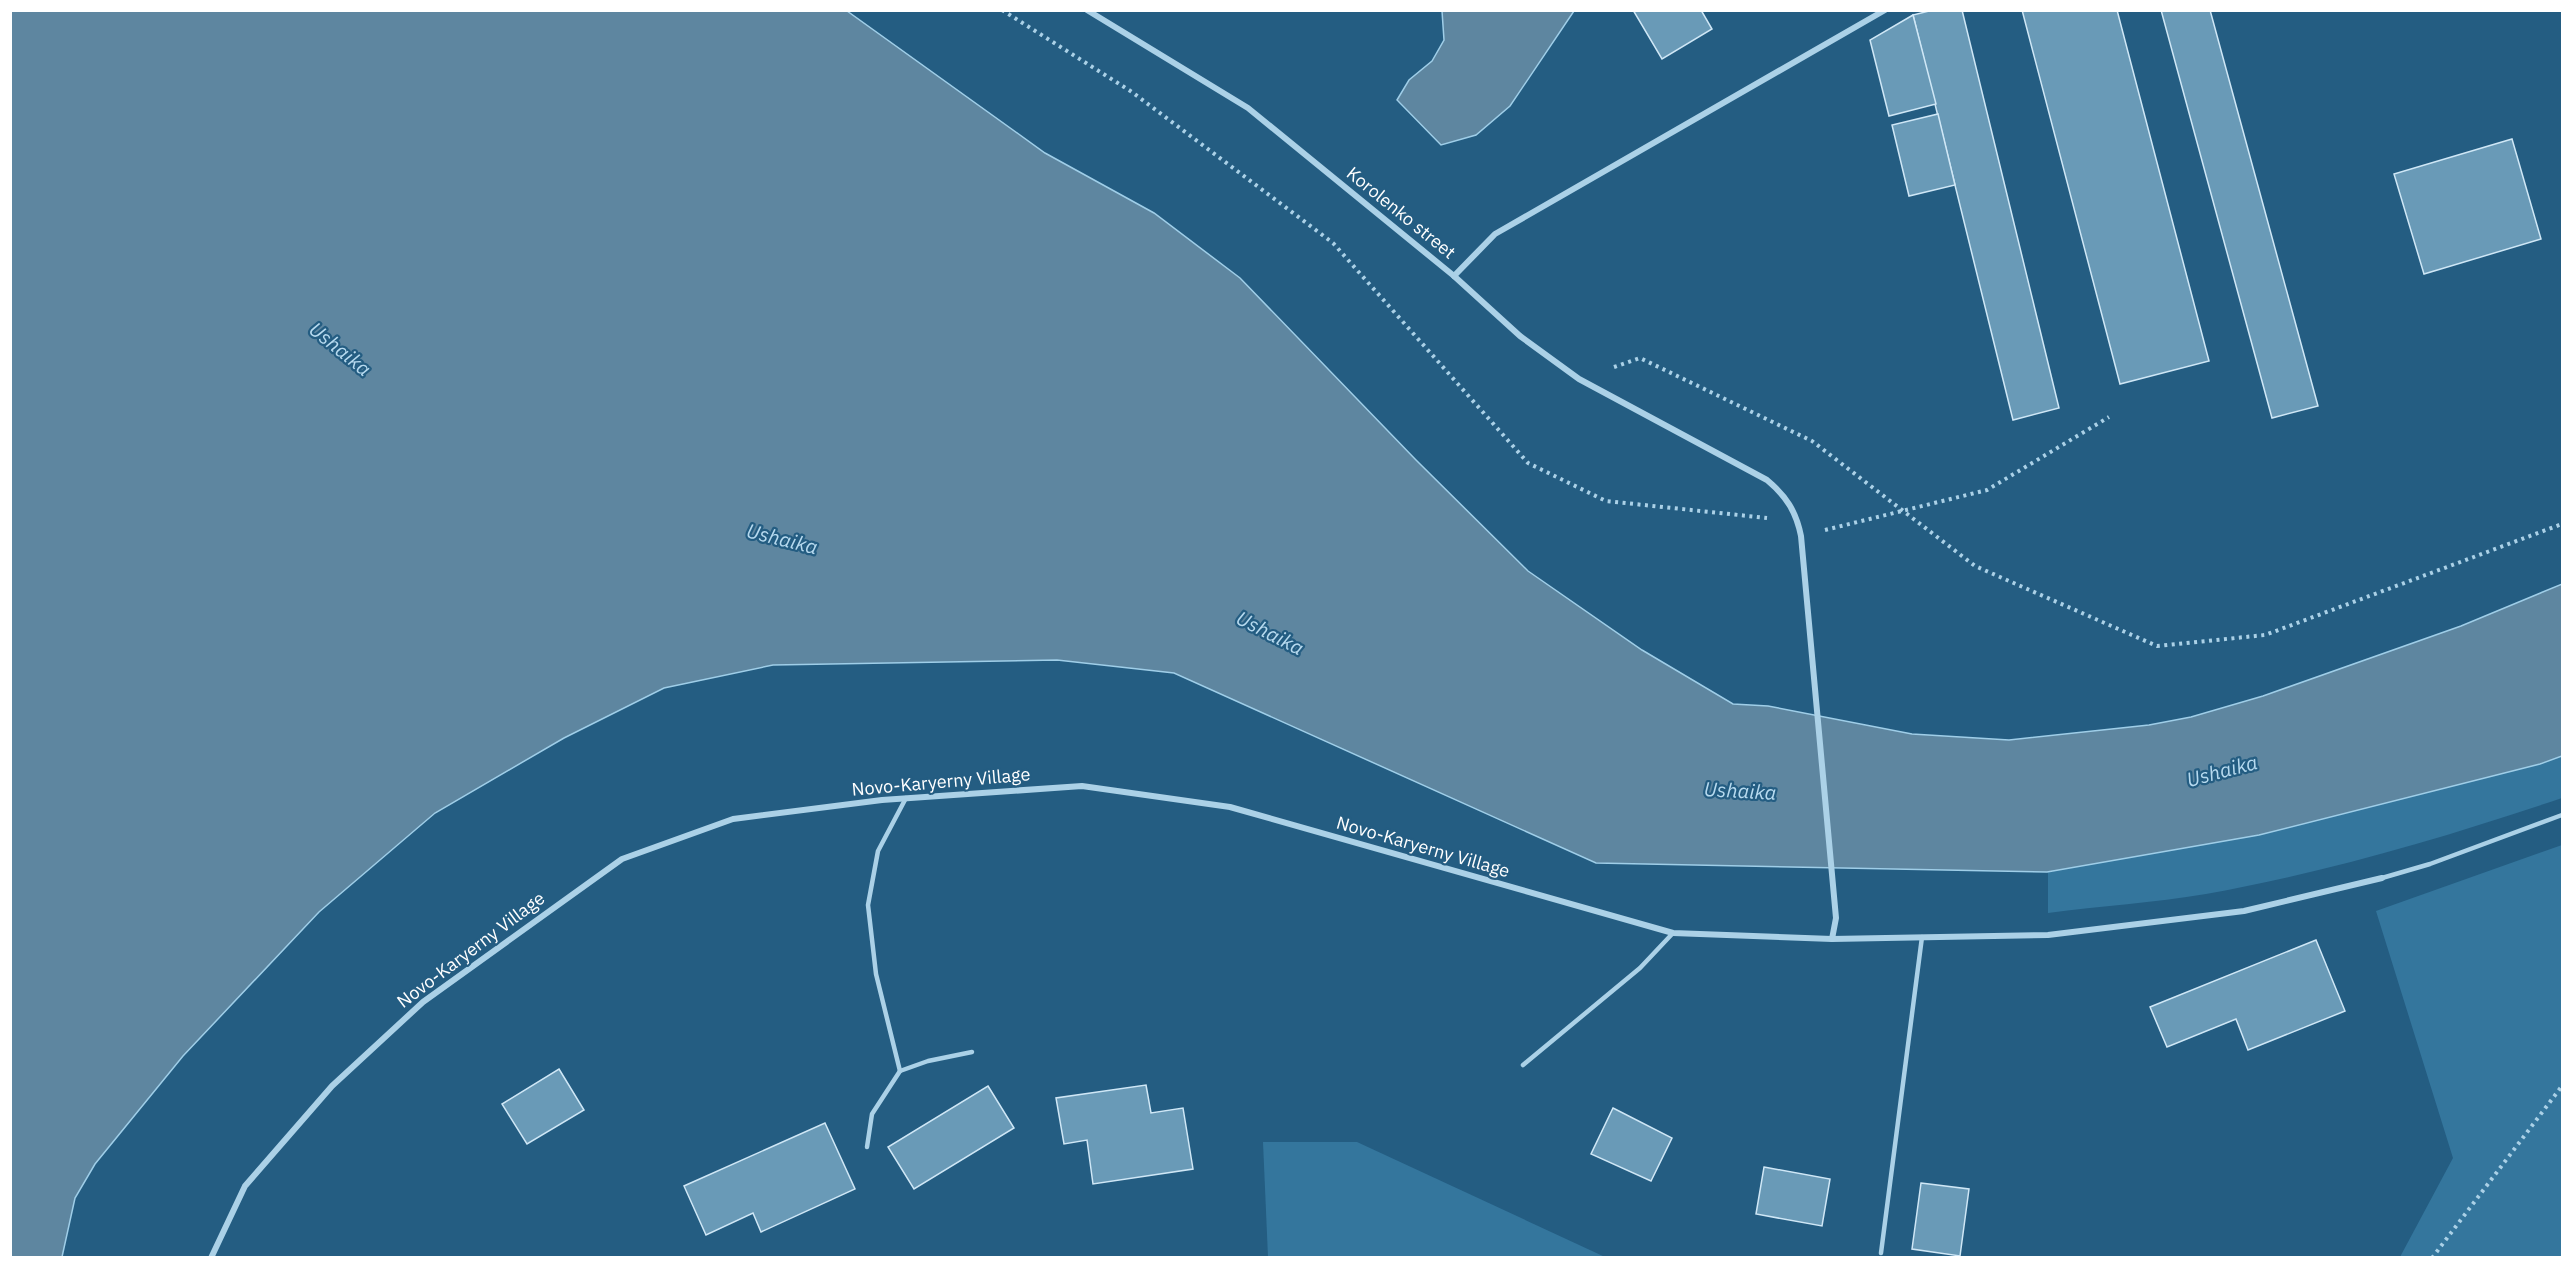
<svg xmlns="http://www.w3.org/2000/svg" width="2573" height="1268" font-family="'IBM Plex Sans',sans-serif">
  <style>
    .green { fill: #34769d }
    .water { fill: #5e86a0; stroke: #9fcee8; stroke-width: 1.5 }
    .building { fill: #699ab7; stroke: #cfe7f6; stroke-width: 1.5 }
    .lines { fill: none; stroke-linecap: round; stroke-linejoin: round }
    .path { stroke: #abd1e7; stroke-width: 4; stroke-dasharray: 3 4.5; stroke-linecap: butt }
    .service { stroke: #abd1e7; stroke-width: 4.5 }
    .minor { stroke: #abd1e7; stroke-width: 6 }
    .labels { text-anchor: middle; stroke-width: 4.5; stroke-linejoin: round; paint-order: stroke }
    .street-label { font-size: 18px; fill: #fff; stroke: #245d82 }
    .water-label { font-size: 20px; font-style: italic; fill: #b7daef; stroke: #245d82 }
  </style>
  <rect width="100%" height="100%" fill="#245d82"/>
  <!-- green -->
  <g class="green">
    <path d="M2562,725V798C2446,837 2328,872 2206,894C2154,903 2100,906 2048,913V856Z"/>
    <path d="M2562,845V1257H2400L2453,1158L2376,911Z"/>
    <path d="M1263,1142H1357L1605,1257H1268Z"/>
  </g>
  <!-- water -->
  <g class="water">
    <path d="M10,11H847L1045,153L1154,213L1240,278L1416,460L1528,571L1642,650L1733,704L1768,706L1912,734L2009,740L2149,725L2191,717L2263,696L2461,626L2562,584V756L2540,764L2259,835L2047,872L1596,863L1174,673L1057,660L773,665L664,688L564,738L435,813L319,912L183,1056L95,1164L75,1198L62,1257H11Z"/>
    <path d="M1442,11H1574L1510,106L1476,135L1441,145L1397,100L1409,80L1432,61L1444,40Z"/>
  </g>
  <!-- building -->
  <g class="building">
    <path d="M1633,10H1701L1712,29L1662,59Z"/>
    <path d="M1933,10H1962L2059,408L2013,420L1913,15Z"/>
    <path d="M2022,10H2117L2209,361L2120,384Z"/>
    <path d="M2161,10H2210L2318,406L2272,418Z"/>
    <path d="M1913,15L1936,104L1889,116L1870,40Z"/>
    <path d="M1938,114L1955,185L1909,196L1892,125Z"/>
    <path d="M2512,139L2541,239L2424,274L2394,174Z"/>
    <path d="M2316,940L2345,1011L2248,1050L2236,1019L2167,1047L2150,1007Z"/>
    <path d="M559,1069L584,1110L527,1144L502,1104Z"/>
    <path d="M1146,1085L1151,1113L1183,1108L1193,1169L1093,1184L1087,1140L1064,1144L1056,1098Z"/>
    <path d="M988,1086L1014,1128L914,1189L888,1147Z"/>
    <path d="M1613,1108L1672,1138L1651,1181L1591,1154Z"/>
    <path d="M825,1123L855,1189L761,1232L753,1213L706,1235L684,1186Z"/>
    <path d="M1764,1167L1830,1179L1822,1226L1756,1214Z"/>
    <path d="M1921,1183L1969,1189L1960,1256L1912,1249Z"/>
  </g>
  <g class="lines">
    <!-- path -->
    <g class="path">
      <path d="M1002,10L1132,92L1333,243L1528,463L1606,501L1767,518"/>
      <path d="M1614,367L1640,358L1812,441L1975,566L2157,646L2265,635L2562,524"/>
      <path d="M1825,530L1987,490L2109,417"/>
      <path d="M2432,1258L2562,1086"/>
    </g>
    <!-- service -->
    <g class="service">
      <path d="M2382,878L2430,864L2562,815"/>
      <path d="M1523,1065L1640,968L1673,933"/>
      <path d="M900,1071L876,974L868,905L878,851L906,798"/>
      <path d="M867,1147L872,1114L900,1071L928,1061L972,1052"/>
      <path d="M1881,1253L1922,937"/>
    </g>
    <!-- minor -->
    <g class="minor">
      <path d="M1087,10L1248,108L1454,276L1520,336L1579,379L1767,480C1786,496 1796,511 1801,536L1836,918L1832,939"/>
      <path d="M1454,276L1495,234L1885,10"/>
      <path d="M211,1258L245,1186L332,1086L423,1002L622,859L733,819L882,800L1082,786L1230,807L1673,933L1832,939L2048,935L2244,911L2382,878"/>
    </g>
  </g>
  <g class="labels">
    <!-- street labels -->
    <g class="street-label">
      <text transform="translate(1401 213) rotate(39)" y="6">Korolenko street</text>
      <text transform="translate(941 782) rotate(-5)" y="6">Novo-Karyerny Village</text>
      <text transform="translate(1423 847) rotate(16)" y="6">Novo-Karyerny Village</text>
      <text transform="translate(471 950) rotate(-37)" y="6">Novo-Karyerny Village</text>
    </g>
    <!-- water labels -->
    <g class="water-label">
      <text transform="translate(340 349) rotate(39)" y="7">Ushaika</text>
      <text transform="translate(782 539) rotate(14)" y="7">Ushaika</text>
      <text transform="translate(1270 633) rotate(27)" y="7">Ushaika</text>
      <text transform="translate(2222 771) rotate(-15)" y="7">Ushaika</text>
      <text transform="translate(1740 791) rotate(3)" y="7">Ushaika</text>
    </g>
  </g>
  <!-- border -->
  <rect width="2573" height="1268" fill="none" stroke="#ffffff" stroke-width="24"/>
</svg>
